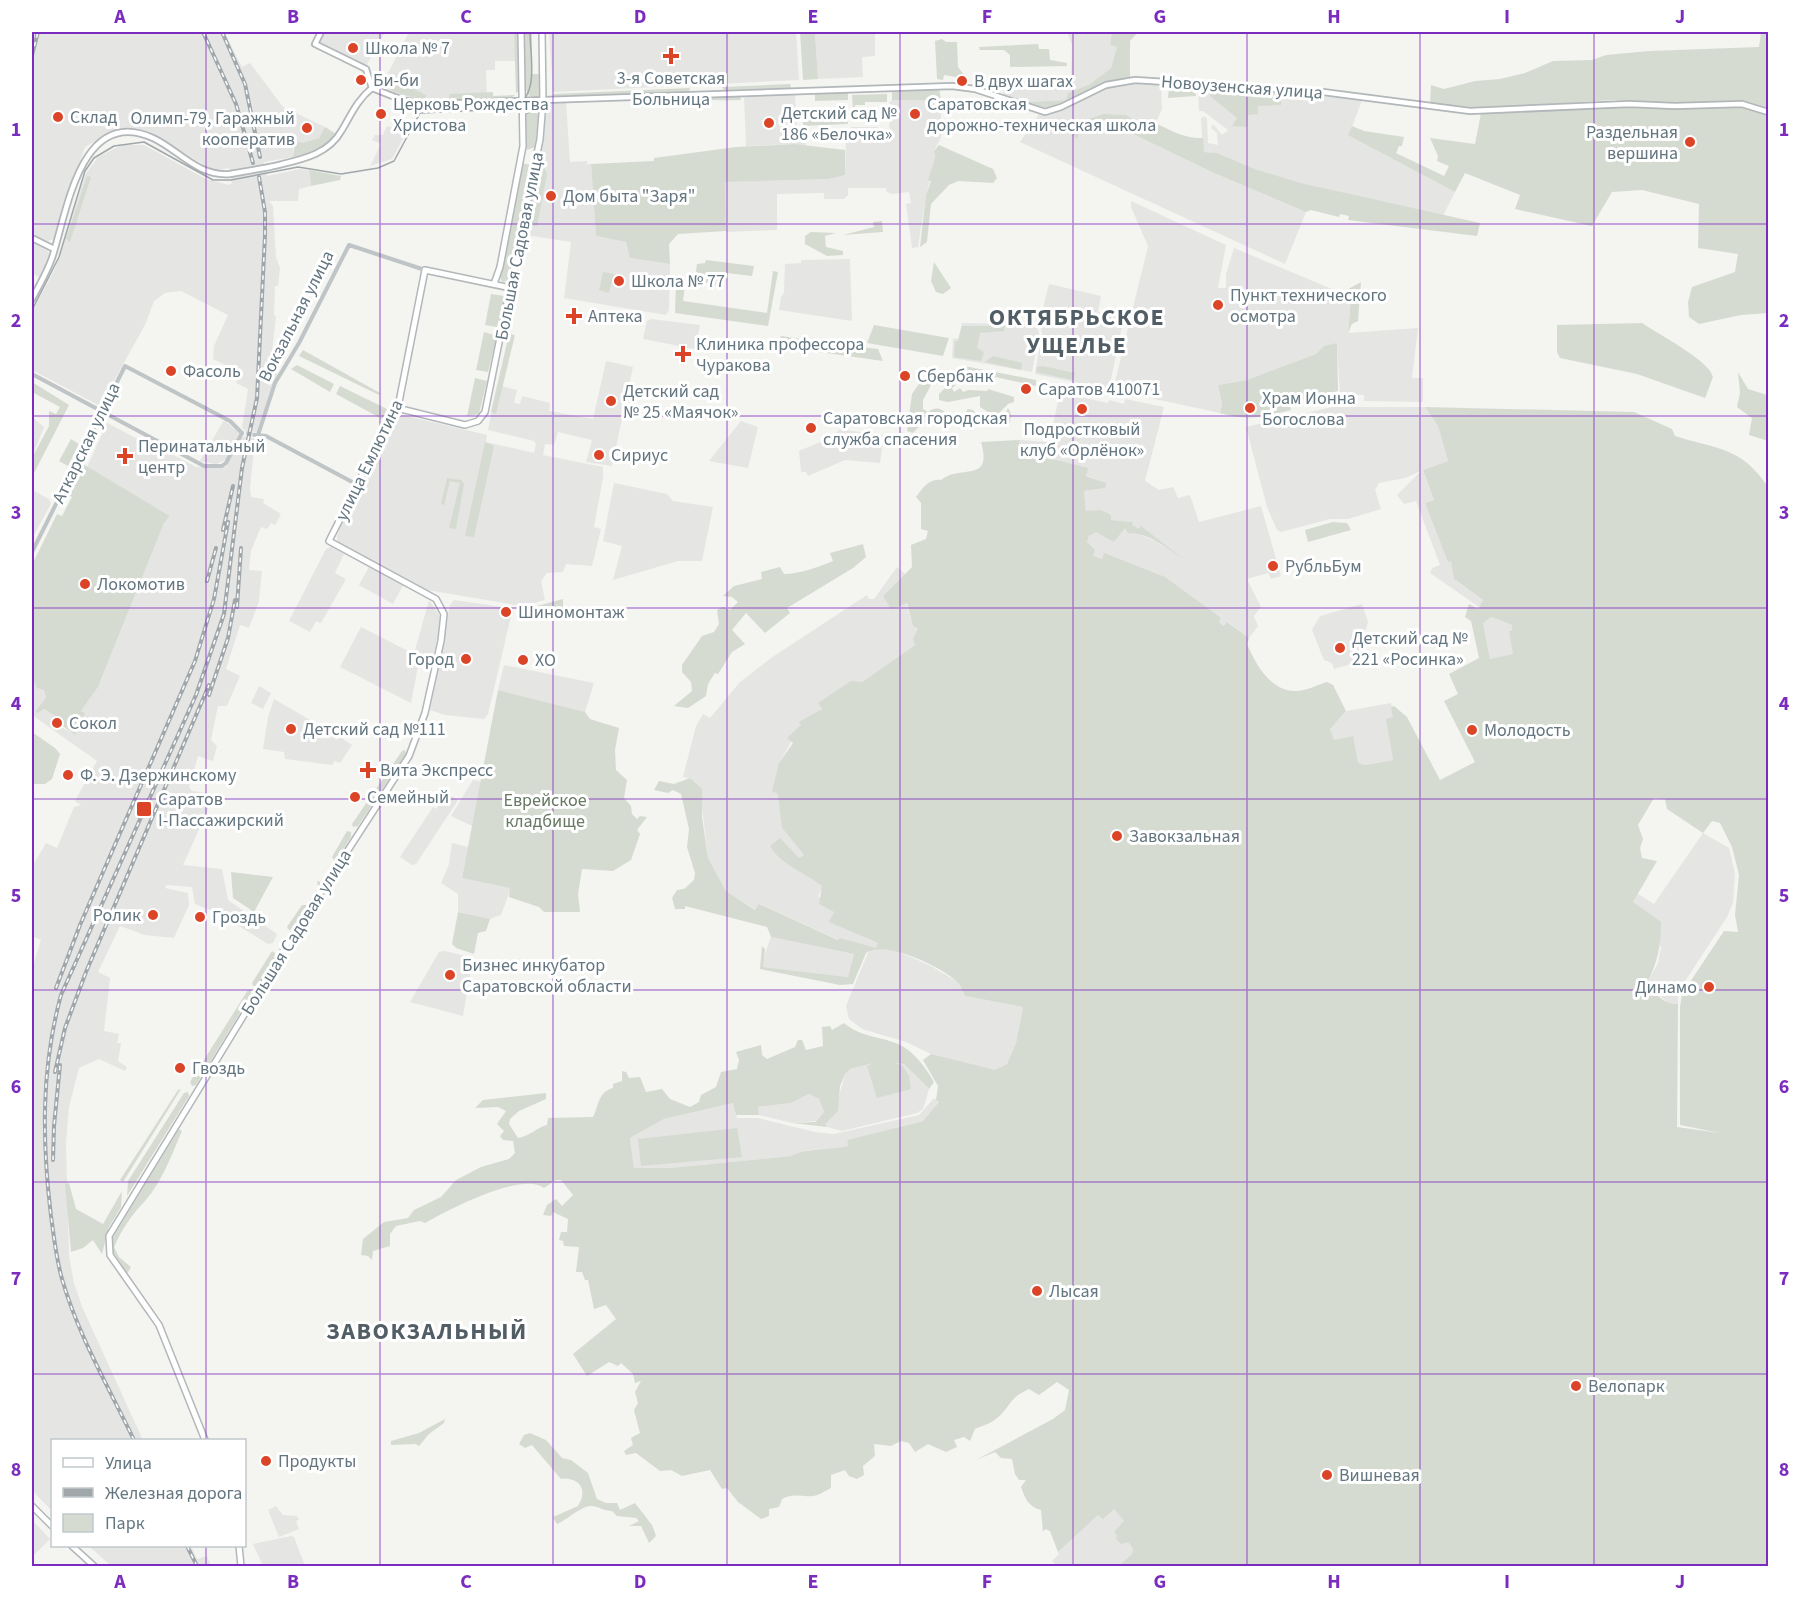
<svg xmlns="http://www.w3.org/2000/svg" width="1800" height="1598" font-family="'Source Sans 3',sans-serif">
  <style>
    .built { fill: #e5e5e4 }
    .green { fill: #d6dbd1; fill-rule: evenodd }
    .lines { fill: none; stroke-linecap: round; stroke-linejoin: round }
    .tertiary-tunnel { stroke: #d0d4d4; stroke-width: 4; stroke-dasharray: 4 2; stroke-linecap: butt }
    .secondary-casing { stroke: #b2b7ba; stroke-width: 8 }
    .primary-casing { stroke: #b2b7ba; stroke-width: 8 }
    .tertiary { stroke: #bfc4c6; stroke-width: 4 }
    .secondary { stroke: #fff; stroke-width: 4.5 }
    .primary { stroke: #fff; stroke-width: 5 }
    .tram { stroke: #a0a7ab; stroke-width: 1.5 }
    .rail-casing { stroke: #a0a7ab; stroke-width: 4 }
    .rail { stroke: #fff; stroke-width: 1.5; stroke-dasharray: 4.5; stroke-linecap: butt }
    .secondary-bridge-casing { stroke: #b2b7ba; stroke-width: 8; stroke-linecap: butt }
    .secondary-bridge { stroke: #fff; stroke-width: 4.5 }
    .grid { fill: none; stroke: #7b2cbf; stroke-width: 1.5; stroke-opacity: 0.55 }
    .poi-dot { fill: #dc4428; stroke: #fff; stroke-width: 2 }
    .labels { text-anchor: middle; stroke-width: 6; stroke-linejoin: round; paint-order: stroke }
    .poi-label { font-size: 18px; fill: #647680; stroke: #fff; text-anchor: start }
    .street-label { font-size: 18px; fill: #647680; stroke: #fff }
    .park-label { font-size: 18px; fill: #687863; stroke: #fff }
    .district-label { font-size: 24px; font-weight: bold; letter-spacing: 1.5px; fill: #525e66; stroke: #fff }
    .neatline { fill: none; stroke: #7b2cbf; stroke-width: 2 }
    .grid-label { font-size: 20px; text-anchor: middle; font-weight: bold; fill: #7b2cbf }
  </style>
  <rect width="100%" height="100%" fill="#f4f4f0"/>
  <!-- built -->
  <g class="built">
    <path d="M32,32H228L225,33L242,67L250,63L283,107L325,127L319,138L293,148V157L264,162L267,176L300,169L309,170L311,186L299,189L298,201H269L273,206L276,257L280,268L278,286H275L274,315L276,316L270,370L278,374L257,432L246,431L242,428L248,389L236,383L240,372L213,359L214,346L228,315L181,291L165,293L154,301L145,325L100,406L32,370V312L55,269L85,175L98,157L122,145H144L206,179L229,185L232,183L229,168L217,170L208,167L144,130H115L85,147L54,239L45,242L32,235Z"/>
    <path d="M324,32H385L366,66L321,44L319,40Z"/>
    <path d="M409,32H520V61H495V70H486L487,100L430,101L406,98L381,87Z"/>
    <path d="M549,32H796L799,80L553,92Z"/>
    <path d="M815,32H875V56L862,57L863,77L818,79Z"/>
    <path d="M1067,32H1112L1110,45L1117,47L1111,68L1090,84L1068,93L1066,100L1029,102L1003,96L1004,87L1068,86L1071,79L1072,45Z"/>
    <path d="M1135,83L1161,84L1162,109L1156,122L1143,118L1141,125H1136L1126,116L1111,114L1112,124L1214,173L1306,212L1285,264L1020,142L1039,114L1052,113L1103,88Z"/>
    <path d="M1198,86L1362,100L1349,135L1455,192L1443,216L1301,183L1255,169L1217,153L1203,152L1201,118L1205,116L1207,119L1208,143L1218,145L1217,133L1211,128L1213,124L1222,135L1228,130L1203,111H1199Z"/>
    <path d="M795,94L797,137L806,143V147L794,144L746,146L744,96Z"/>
    <path d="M892,100H941V137L934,151L935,161L926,195L918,247L912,248L906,204L911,203L909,192L892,194L887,192L886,188H848V195L844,199H824V193L777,194V230L726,232L724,182L829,179L845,175L846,137H850L851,127H878V135L889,136L890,102Z"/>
    <path d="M554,102H566L570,162L587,161V164H591L596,236L626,242L631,258L670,264L669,310L666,315L564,298L571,242L526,235L547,108Z"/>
    <path d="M387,126L402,130L404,137L392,159L370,166L381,144L372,140L375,135H383Z"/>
    <path d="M1131,201L1226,245L1218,288H1226V274L1234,248L1351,297L1348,333L1418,328L1412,378H1423V402L1364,401V395L1340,394L1337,343L1316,354L1247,380L1218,385L1222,404L1220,413L1113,390L1148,246L1131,207Z"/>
    <path d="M32,242L48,251L50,256L40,278L32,273Z"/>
    <path d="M850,259L852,321L779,310L781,297L784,293L785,264L801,263V260Z"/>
    <path d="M1049,284L1101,296L1098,312L1126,318L1121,331L1109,389L1035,374L1042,334L1040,320Z"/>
    <path d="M651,319L700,325L695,349L643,339L647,321Z"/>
    <path d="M962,323L1023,324L1037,328L1039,332L1032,372L952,358L953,338L958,339Z"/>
    <path d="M606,361L633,367L612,466L586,462L592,440L558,432L554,445L545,444L543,455L603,467V478L594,527L601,529L592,566L566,564L563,572L547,573L541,581L545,600L522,606L427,590L338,543L337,537L346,510L397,416L403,415L487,435L486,442L534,453L536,444L534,441L488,430L497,385L517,390L514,403L520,404L522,396L550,403L549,411L593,419Z"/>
    <path d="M1060,393L1108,403L1109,400L1124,404L1125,399L1164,407L1145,481L1159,490L1173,487L1178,498L1190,495L1199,522L1261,506L1281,576L1271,579L1268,573L1247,579L1261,607L1254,616L1258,626L1249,638L1228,622L1225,626L1219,622L1221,619L1165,578L1104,554L1102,559L1093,556L1087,542L1089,536L1095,532L1125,528L1155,541L1173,552L1131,525L1132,522L1110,520L1086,511L1084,491L1105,488V483L1053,462L1020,457L1018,449L1020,440L1049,442Z"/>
    <path d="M1332,407H1425L1438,426L1448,461L1423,470L1434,500L1425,503L1448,561H1451L1456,581L1483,600L1479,607L1430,573L1432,568L1440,565L1416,501L1404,504L1397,495L1421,471L1405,478L1379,483L1375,490L1381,509L1348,519H1330L1281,532L1277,530L1267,507L1246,427Z"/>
    <path d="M32,417L44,427L32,457Z"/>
    <path d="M224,420L239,433L227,459L216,464L200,461Z"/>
    <path d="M741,421L758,427L748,468L709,461Z"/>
    <path d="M107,423L161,451L162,449L196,467L206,468L226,467L241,438L245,436L255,439L250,488L251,497L264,499L263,503L281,514L275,525L271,523L267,529L261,527L251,551L249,570L262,571L259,601L249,628L240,625L226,669L240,676L227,706H218L211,740L217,746L213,761L198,756L189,787L192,791L208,793L209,799L223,800L224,804L209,807L183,865L222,869L228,900L277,934L273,943L268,944L218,913L195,904L192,887L166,885L165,888L188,893L189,905L174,938L145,935L120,926L98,972L110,978L104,1031L119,1034L117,1043H121L118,1061L127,1067L125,1071L99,1059L79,1068L69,1107L66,1144L69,1256L74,1283L83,1309L143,1440H52V1511L32,1490V962L34,963L41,940L32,936V867L46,843L57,848L74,807L81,805L75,801L97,761L32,715V677L38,687L44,690L46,699L38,709V713L44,709L57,717L56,724L75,735L84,713L81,711L98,687L164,523L170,516L87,467Z"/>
    <path d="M840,429L887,436L883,443L880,463L845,460L808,476L806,472H801L799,451L832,437Z"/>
    <path d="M614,483L667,494L673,501L713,507L702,561H678L613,580L622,546L603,541Z"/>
    <path d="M32,490L49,499L51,504L32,538Z"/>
    <path d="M331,547L344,554L335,573L346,579L321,623L316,621L310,632L289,621L326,549Z"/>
    <path d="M369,567L403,585L393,604L359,585Z"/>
    <path d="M897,567L905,574L883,596L894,606L906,603L913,626L918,629L915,645L862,682H856L819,704L822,708L801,725L779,763L782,828L804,855L799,859L823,887L818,896L834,912L830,922L878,943L877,948L895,950L929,965L958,982L965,996L1023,1007L1016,1043L1007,1064L995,1071L931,1054L906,1042L862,1029L849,1019L846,1006L870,948L840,938L839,940L760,904L756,910L726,891L708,858L700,791L690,778L683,777L696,726L703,714L710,718L740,682L771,658L867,595L869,599H874Z"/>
    <path d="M429,600L440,616L437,640L432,661L414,655L413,658L419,661L411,703L340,667L361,627L414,654Z"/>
    <path d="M454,600L510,608L512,612L488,714L484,719L445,715L430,710L450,605Z"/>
    <path d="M1362,604L1368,622L1355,663L1334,669L1332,663L1324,660L1312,630L1320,616Z"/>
    <path d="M1490,617L1512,625V630L1509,631L1514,654L1490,659L1483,623Z"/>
    <path d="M504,665L594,683L585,712L498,690Z"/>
    <path d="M259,686L271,693L263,709L251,703Z"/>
    <path d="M274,699L317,724L315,735L323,739L329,734L337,740L340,737L352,745L340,763L334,761L333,765L285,759L284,752L263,749L268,717Z"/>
    <path d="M1391,703L1394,717L1387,719L1393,760L1365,765L1358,763L1334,740L1330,729L1346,711Z"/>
    <path d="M473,780L482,782L472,826L451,816Z"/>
    <path d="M446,793L458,800L416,864L412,865L400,857L433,807L436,809Z"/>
    <path d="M1703,833L1729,848L1735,874L1733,903L1727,917L1678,992V1004H1669L1647,983L1658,963L1661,947L1633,902L1638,894L1654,904Z"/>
    <path d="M452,843L468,847L462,878L511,888L501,915L490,919L458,912V894L441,883L449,864Z"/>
    <path d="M771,937L854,954L848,977L763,967L762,962Z"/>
    <path d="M445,951L473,958L463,1016L410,1002L439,952Z"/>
    <path d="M878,1062L904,1064L929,1089L923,1109L917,1113L842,1131L827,1127L824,1124L837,1104L845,1074L850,1069Z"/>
    <path d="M809,1094L819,1099L822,1107L824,1112L818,1121L792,1123L759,1115L758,1107L791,1103Z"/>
    <path d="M934,1098L939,1102L926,1120L847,1140L848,1146L838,1149L810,1150L791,1156L670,1168H634L630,1138L664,1119L733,1103L737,1118H758L815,1132L834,1134L919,1115Z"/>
    <path d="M276,1506L283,1515L297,1516L299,1520L296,1521L299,1529L279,1537L268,1510Z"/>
    <path d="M1114,1509L1124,1521L1128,1542L1133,1549L1132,1554L1118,1566H1057L1052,1561L1059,1554L1058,1552L1098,1514Z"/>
    <path d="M32,1520L50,1539L32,1557Z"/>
    <path d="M291,1536L294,1537L305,1566H263L253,1544Z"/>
    <path d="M89,1546H191L197,1559L207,1556L211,1566H111Z"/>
  </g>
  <!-- green -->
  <g class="green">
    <path d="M514,32H518L520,91L516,93Z"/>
    <path d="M524,32H532V74H540V96L535,98L528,95L525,87Z"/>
    <path d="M800,32H815L818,79L803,80Z"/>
    <path d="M1112,32H1138L1130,41V78L1105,82L1049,108L1035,107L1006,97L1029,102L1066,100L1068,93L1090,84L1111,68L1117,47L1110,45Z"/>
    <path d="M1761,33H1768V109L1743,102L1676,104L1613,100L1471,109L1430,104L1431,85L1444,89L1475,81L1500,79L1525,73L1553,61L1592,60L1606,55L1649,51L1759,47Z"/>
    <path d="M942,39L946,42H957L958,67L967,79L944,75L943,80L937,79L935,41Z"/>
    <path d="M1038,44L1039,49H1049L1050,60L1067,63V66L1010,67V55L1004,50H980L979,47Z"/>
    <path d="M382,73L426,95L425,100C407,96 390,93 376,80Z"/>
    <path d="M790,84L791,88L724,90L722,87Z"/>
    <path d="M1169,85L1194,86L1196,96L1168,98Z"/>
    <path d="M690,88L689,92L554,96L553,94Z"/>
    <path d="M939,88L941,100H892V89Z"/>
    <path d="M1210,91L1281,95V105L1258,106V114L1248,115L1247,127L1232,126L1237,118L1210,96Z"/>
    <path d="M493,92V96L515,95L511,98L448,100L450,94Z"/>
    <path d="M848,92V100L815,101V93Z"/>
    <path d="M887,94V102H865V105H855L854,121L852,95Z"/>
    <path d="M740,95L741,100C715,101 687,99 661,101L660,99Z"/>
    <path d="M1628,106L1743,107L1768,115V313L1741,315L1699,324L1689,317L1688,302L1692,287L1735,272L1738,254L1698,248L1699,204L1642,190L1612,192L1592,226L1515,209L1520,195L1465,173L1455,192L1348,135L1352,126L1364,131L1404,137L1402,146H1399L1396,153L1444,176L1449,166L1437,161L1438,156L1430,138L1475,144L1481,113Z"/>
    <path d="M529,112H537L539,116L535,147L527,150L525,116Z"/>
    <path d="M848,112V124L803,126V113Z"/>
    <path d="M1104,114L1126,115L1141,125L1143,118C1164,125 1179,139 1203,138L1204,152L1217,153L1255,169L1301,183L1480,223L1477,236L1348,220L1349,216L1340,214L1339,217L1311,210L1306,212L1214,173L1112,124L1081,128L1077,139L1070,132L1079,122Z"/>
    <path d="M325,127L335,133C328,148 309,153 293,157L295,141L303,143L319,138Z"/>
    <path d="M794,144L845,150V175L829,179L725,182L726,231L678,234L669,244L670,264L630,258L626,242L596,236L591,164L654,161V158L736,147Z"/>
    <path d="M939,145L993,169L997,178L993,183L958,181L949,185L931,204L927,242L920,247L926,195L931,181L928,180L935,158L934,151Z"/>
    <path d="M522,163L531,165L510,277L507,281L502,282L500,277Z"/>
    <path d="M539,168L545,169L547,174L537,226L531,225L532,219L529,218L533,195H538L541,180L537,177Z"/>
    <path d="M309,170L341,176L340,180L311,186Z"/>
    <path d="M87,176L91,177L70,242L66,239Z"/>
    <path d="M882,221L883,232L843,235L874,227L873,222Z"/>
    <path d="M811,232L836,233L825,236L826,247L843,251V255L827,256L805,244V236Z"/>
    <path d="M706,260L754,266L752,276L727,273L725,282L716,281L715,287L695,277L697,264L705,263Z"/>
    <path d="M934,262L951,288L943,294L936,292L931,281Z"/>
    <path d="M773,271L778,272L768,326L675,313L676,284L685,285L683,301L767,313Z"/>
    <path d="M603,272L614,274L609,293L599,290Z"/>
    <path d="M1361,282L1358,321L1352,324L1348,333L1351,297L1341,293Z"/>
    <path d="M491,294L505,296L497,327L485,325Z"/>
    <path d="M1642,323C1658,334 1710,361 1713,377L1705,398L1637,374L1560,358L1557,352V325Z"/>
    <path d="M874,325L949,338L943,356L867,343Z"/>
    <path d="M962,326H1005L1004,331L980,333L977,348L984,352L981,361L954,357L955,341H958Z"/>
    <path d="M484,332L497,336L488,372L476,370Z"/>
    <path d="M509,334L515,335L496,414L491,412Z"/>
    <path d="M781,336L815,341V351L777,345Z"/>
    <path d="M822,342L878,349L883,361L819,352Z"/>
    <path d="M1337,343L1338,391L1289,403L1291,410C1263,417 1248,421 1220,413L1222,404L1218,385L1247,380L1316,354L1324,346Z"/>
    <path d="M303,350L380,393L379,395L299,356Z"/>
    <path d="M993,356L1022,363L1021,370L985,362Z"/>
    <path d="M297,365L334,384L330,392L291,369Z"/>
    <path d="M964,366L1036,380V386L963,370Z"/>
    <path d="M1043,366L1075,373L1073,380L1036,372L1037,367Z"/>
    <path d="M1738,372L1748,389L1767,395L1768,377V441L1749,435L1752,418L1737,407L1740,393Z"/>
    <path d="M475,378L487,381L479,414L467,416Z"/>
    <path d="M921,381H929L931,385L923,400V409L928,412C940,402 947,416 956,419L962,417L968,409L973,410L977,415L972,425L922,423L913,433L907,431L912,394Z"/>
    <path d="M32,382L69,405L32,477V458L49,426V411L56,414L60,407L32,392Z"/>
    <path d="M949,384L956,385L952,388L954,392L960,388L963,392L969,390L987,391L988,389L1014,397V402L1008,404L993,419L1002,420L1008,408L1011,414L1010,423L998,426L983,423L988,412L980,407V396L948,402L939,400V394Z"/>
    <path d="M340,386L387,409L382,419L336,394Z"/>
    <path d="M1425,407L1634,412L1672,429L1675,436C1715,449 1741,446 1768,487V1566H1118L1132,1554L1133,1549L1128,1542L1121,1544L1116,1539L1117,1535L1114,1532L1124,1521L1114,1509L1103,1519L1098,1515L1058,1552L1050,1531L1045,1529L1043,1532L1041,1510C1029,1507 1025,1499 1021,1487L1026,1480H1019L1015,1474L1012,1459L1001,1458L995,1452L976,1460L1053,1419L1065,1410L1069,1390L1057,1382L1039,1395L1029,1389C1007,1399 1011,1407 997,1418C992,1423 982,1426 975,1429L970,1441L964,1437L954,1440L957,1447L946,1452L928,1444L915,1452L909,1443L901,1441L891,1446L874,1444L875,1456L863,1466L864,1475L857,1479L849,1476L845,1470L831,1475V1488C825,1491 818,1496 812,1496C800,1497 794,1493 782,1499L779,1507L769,1509V1516L761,1519L738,1502L727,1488L722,1489L710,1470L682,1476L671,1470L660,1471L636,1453L626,1455L624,1451L633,1445L631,1438L640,1433L634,1410L638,1403L635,1392L641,1381L635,1383L633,1374L621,1363L618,1366L609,1362L587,1376L573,1354L616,1319L606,1305L594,1309L588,1280H585L582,1272H576L579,1247L564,1246L563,1241L559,1240L561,1232H567L568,1219L553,1212L551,1216L543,1215L547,1205L556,1199L562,1206L573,1195L561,1180H556L544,1188C522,1171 448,1210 425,1223L420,1221L396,1226L390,1234V1246L373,1251L372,1260L368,1256L361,1255L363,1239L384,1222L408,1218L414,1210L441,1197L456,1180L481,1167L509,1159L515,1153L513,1141L503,1140L500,1136L504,1131L497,1124L506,1111L498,1107L475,1108L483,1100L546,1093V1099L519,1111L510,1119L509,1124L518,1138C530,1136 536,1128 547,1125L548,1118L593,1117C599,1105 598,1092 613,1088V1084L622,1081V1071L626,1072L629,1078L640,1077L646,1092L662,1089L670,1099L690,1107L699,1102L701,1095L716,1087L721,1072L737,1069L739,1060L736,1052L761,1045L762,1055L767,1059L795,1047L798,1040H802L806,1050L823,1046L822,1027L830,1026L832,1030L844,1023C860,1037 879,1036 898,1044C914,1051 925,1067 934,1082L929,1089L904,1064L894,1063L902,1065L909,1076L911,1089L877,1098L867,1066L874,1063L850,1069L845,1074L840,1086L838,1111L825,1124L827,1127L792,1123L816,1122L824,1112L819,1099L809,1094L791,1103L758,1107L759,1115H736L733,1103L664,1119L630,1138L634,1168H670L791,1156C809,1147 829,1151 848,1146L847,1140L923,1121L939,1102L936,1100L938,1086L923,1060L931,1054L995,1070L1007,1064L1016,1043L1023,1007L965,996C963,992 961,986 958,983C945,968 884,939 866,953L853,984L840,985L760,969L762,946L765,949L763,967L848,977L854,954L771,937L767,927L685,906V909H675L672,898L677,890L684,889L694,880L695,873L687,847L689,829L681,794L673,790L668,793L654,790L659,781L674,784L690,778L702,789V817L708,858L726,891L755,910L759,904L838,940L840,938L876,948L878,943L829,922L834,912L819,904L822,886C805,872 782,866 770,846L780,838L799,858L804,855L782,828L778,794L772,791L779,763L793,743L787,738L801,725L799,722L822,709L818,703L851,681L862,682L915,645L913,639L918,629L913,626L907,603L891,609L883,596L912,567L911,545L926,539L928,531L921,529V503L916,497C922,489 929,478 941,480C961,464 993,484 981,442L1020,440L1018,449L1021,457L1056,460L1088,468L1086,476L1106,483L1105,488L1084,491L1086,511L1101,510L1111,515V520L1133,522L1132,525L1139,529L1141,526L1182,558C1165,547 1149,533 1128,533L1125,528L1114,542L1096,532L1089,536L1087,542L1095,550L1093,556L1102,559L1104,553L1165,577L1221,618L1219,622L1224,626L1227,622L1249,638L1247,644C1255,663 1270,691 1295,691C1307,691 1316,685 1327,682L1333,685L1346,711L1330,729L1334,740L1353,736L1358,763L1365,765L1393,760L1386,719L1393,717L1391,707L1394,706L1407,717L1440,780L1475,762L1444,701L1458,694L1449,674L1479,658L1471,621L1465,617L1469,604L1478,609L1483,600L1454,579L1451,561L1448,562L1425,503L1434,500L1423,470L1448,461L1438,426ZM1491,617L1512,625V630L1509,631L1513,654L1490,659L1483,623ZM1654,798L1665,799L1667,809L1703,833L1712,821L1720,823L1732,847L1739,875L1735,915L1738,932L1724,931L1682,994L1680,1007V1125L1720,1133L1677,1127L1678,1004C1663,1005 1656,993 1647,983C1658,961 1661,946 1661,922L1633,902L1657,861L1642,858L1640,848L1643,839L1638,825Z"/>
    <path d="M71,439L79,444L68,466L59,461Z"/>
    <path d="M485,442L494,446L474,537L465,536Z"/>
    <path d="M83,464L170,516L164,523L98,687L81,711L85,713L75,735L60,724H56L57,717L44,709L38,713L35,712L46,698L44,690L37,688L32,677V565L57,514L62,516L72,497L67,494Z"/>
    <path d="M447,478L461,480L464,484L456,529L449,528L460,483L450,481L444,505L441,504Z"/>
    <path d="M1333,522L1347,523L1351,530L1308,542L1305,530Z"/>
    <path d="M863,544L866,557L853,568L787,608L790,613L765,633L746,613L732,630L745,644L732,652L718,674L715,673L708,684L706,696L688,708L674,706L692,691L691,682L682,672V665L702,636L714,632L719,624L717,610L723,607L730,610L738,602L732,597L723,596L734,586L762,579L761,572L780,567L784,574C799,574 819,567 833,561L830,553Z"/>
    <path d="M563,599V613L560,616L543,613L537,609V606Z"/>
    <path d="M498,690L585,712L590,719L619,728L615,750L616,770L627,780L624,798L631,806L632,814L637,819L640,816L647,817L637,830L640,834L631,860L613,871L582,869L578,894L580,912H544L539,907L509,897L510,888L462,878Z"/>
    <path d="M32,732L55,748L60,754L52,779L45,784H32Z"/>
    <path d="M405,750L406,754L358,826L353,827L352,824L402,751Z"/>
    <path d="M347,831L351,832V837L292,930H289L287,927L302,905H307L318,887L317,881L321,882L335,861L332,857Z"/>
    <path d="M231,872L273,877L254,912L233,898Z"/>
    <path d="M458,912L490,919L486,931L478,933L474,954L456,948L452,944Z"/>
    <path d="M272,951L275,953V957L257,986H253L252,983Z"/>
    <path d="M248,990H251V995L196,1085L192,1086L190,1082Z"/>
    <path d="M181,1089L123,1182L120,1180L178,1090Z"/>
    <path d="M188,1092L189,1096L127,1196L128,1181L184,1093Z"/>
    <path d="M737,1128L742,1157L641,1166L638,1139Z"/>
    <path d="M179,1129L182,1131C172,1154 162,1182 145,1201C132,1214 122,1229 114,1247L119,1257L131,1267L127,1274L113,1252V1237Z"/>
    <path d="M69,1183L76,1209L103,1224L122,1191L121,1207L109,1227L102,1254L93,1240L83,1248L71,1252L65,1184Z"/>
    <path d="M445,1419L444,1423L429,1434L419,1446L416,1444L391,1445V1441L419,1433Z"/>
    <path d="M530,1433L546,1440L562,1458L571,1460L588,1473L597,1499L606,1503H617L620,1510L635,1503L652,1525L656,1536L649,1543L641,1526H629L639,1521L636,1518L617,1516L612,1511C604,1511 600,1507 592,1506C582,1505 567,1520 557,1524L553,1517L578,1506C579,1503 582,1500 582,1496C585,1483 571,1477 561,1479L532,1445L525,1448L519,1444L524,1435Z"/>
  </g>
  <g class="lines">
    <!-- tertiary-tunnel -->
    <path class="tertiary-tunnel" d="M246,433L255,435"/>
    <defs>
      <g id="secondary">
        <path d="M321,32L315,44L366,69L372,88"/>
        <path d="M372,88L405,101L430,104L952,86L975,89L1045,112L1061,107L1106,85L1135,80L1323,92L1470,111L1629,104L1675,106L1742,104L1768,112"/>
        <path d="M523,112L541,102"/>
        <path d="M270,167C297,160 327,157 342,130C351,115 357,100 372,88"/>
        <path d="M32,238L54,249"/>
        <path d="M32,299C39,286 47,272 52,258C67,213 80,105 153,138C179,150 198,177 230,174"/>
      </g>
      <g id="primary">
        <path d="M494,284L500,267L523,146L521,32"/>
        <path d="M397,408L465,425L478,421L485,412L540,139L543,101L542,32"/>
        <path d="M205,1440L159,1325L110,1255L109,1236L291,938L409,756L425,713L441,641L444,614L436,599L329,541L399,402L425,270L511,288"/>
        <path d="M32,1506L52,1526"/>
        <path d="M72,1546L94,1566"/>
        <path d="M239,1546L241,1566"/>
      </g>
    </defs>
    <!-- secondary casing -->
    <use href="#secondary" class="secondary-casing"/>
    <!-- primary casing -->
    <use href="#primary" class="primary-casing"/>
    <!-- tertiary -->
    <g class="tertiary">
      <path d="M32,374L204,466H222L226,463L242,433"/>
      <path d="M255,435L266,436L356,484"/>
      <path d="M258,435L275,383L299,343L349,245L425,270"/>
      <path d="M32,552L125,366L230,421L242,433"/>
    </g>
    <!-- secondary -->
    <use href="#secondary" class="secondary"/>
    <!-- primary -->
    <use href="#primary" class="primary"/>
    <!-- tram -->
    <path class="tram" d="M32,310L59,257L85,171L94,158L114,146L144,142L213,180H231L298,167L341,174L378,168L394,161L420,113L510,109C541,99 530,57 530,32"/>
    <defs>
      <g id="rail">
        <path d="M203,32L236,104L253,163"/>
        <path d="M222,32L245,84L260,157"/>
        <path d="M32,55L38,32"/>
        <path d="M223,530L233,486"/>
        <path d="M207,581L216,548"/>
        <path d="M237,607L241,548"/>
        <path d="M209,695L228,638L235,600"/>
        <path d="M56,988L80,925L195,661L214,599L228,522"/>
        <path d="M55,1072L65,1028L86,972L209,685"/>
        <path d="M53,1160L54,1126L60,1065"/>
        <path d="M134,1440C109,1388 78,1335 62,1279C56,1258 54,1237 51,1216C42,1141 41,1068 61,995L196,695L224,614L242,468L257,398L265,235V212L259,177"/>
        <path d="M187,1546L197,1566"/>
      </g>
    </defs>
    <!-- rail casing -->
    <use href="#rail" class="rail-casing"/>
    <!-- rail -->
    <use href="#rail" class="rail"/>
    <defs>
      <path id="secondary-bridge" d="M230,174L270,167"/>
    </defs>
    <!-- secondary-bridge casing -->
    <use href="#secondary-bridge" class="secondary-bridge-casing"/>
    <!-- secondary-bridge -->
    <use href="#secondary-bridge" class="secondary-bridge"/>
  </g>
  <!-- grid -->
  <path class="grid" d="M206,32V1440M380,32V1566M553,32V1566M727,32V1566M900,32V1566M1073,32V1566M1247,32V1566M1420,32V1566M1594,32V1566M32,224H1768M32,416H1768M32,608H1768M32,799H1768M32,990H1768M32,1182H1768M32,1374H1768M206,1546V1566"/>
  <!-- markers -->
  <g class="poi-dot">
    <circle cx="353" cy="48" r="6"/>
    <path d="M668 47h6v6h6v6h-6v6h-6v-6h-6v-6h6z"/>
    <circle cx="361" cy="80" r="6"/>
    <circle cx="962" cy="81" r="6"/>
    <circle cx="381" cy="114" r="6"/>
    <circle cx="915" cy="114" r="6"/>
    <circle cx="58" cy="117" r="6"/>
    <circle cx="769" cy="123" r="6"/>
    <circle cx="307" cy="128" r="6"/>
    <circle cx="1690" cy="142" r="6"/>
    <circle cx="551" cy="196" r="6"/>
    <circle cx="619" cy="281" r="6"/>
    <circle cx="1218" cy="305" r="6"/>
    <path d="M571 307h6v6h6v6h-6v6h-6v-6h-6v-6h6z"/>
    <path d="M680 345h6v6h6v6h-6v6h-6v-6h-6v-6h6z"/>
    <circle cx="171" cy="371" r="6"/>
    <circle cx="905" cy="376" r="6"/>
    <circle cx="1026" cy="389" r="6"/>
    <circle cx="611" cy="401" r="6"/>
    <circle cx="1250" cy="408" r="6"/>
    <circle cx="1082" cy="409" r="6"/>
    <circle cx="811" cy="428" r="6"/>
    <circle cx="599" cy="455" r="6"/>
    <path d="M122 447h6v6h6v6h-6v6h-6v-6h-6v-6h6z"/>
    <circle cx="1273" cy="566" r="6"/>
    <circle cx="85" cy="584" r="6"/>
    <circle cx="506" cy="612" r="6"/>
    <circle cx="1340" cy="648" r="6"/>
    <circle cx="466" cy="659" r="6"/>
    <circle cx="523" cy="660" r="6"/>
    <circle cx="57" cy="723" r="6"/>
    <circle cx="291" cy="729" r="6"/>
    <circle cx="1472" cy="730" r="6"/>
    <path d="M365 761h6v6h6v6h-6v6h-6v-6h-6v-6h6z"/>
    <circle cx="68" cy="775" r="6"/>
    <circle cx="355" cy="797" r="6"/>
    <rect x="136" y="801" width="16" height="16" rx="3"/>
    <circle cx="1117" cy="836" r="6"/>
    <circle cx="153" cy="915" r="6"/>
    <circle cx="200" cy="917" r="6"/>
    <circle cx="450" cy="975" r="6"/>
    <circle cx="1709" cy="987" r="6"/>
    <circle cx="180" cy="1068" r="6"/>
    <circle cx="1037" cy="1291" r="6"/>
    <circle cx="1576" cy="1386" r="6"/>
    <circle cx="266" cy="1461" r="6"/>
    <circle cx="1327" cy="1475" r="6"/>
  </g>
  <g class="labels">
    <!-- poi labels -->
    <g class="poi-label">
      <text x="365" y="54">Школа № 7</text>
      <text x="671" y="84" text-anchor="middle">3-я Советская<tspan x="671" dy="21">Больница</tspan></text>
      <text x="373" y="86">Би-би</text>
      <text x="974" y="87">В двух шагах</text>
      <text x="393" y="110">Церковь Рождества<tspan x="393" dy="21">Христова</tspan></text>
      <text x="927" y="110">Саратовская<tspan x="927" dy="21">дорожно-техническая школа</tspan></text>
      <text x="781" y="119">Детский сад №<tspan x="781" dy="21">186 «Белочка»</tspan></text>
      <text x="70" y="123">Склад</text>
      <text x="295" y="124" text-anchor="end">Олимп-79, Гаражный<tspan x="295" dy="21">кооператив</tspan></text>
      <text x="1678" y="138" text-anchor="end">Раздельная<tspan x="1678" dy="21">вершина</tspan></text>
      <text x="563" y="202">Дом быта "Заря"</text>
      <text x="631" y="287">Школа № 77</text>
      <text x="1230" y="301">Пункт технического<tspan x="1230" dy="21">осмотра</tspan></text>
      <text x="588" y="322">Аптека</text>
      <text x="696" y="350">Клиника профессора<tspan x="696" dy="21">Чуракова</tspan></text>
      <text x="183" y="377">Фасоль</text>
      <text x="917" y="382">Сбербанк</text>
      <text x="1038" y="395">Саратов 410071</text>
      <text x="623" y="397">Детский сад<tspan x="623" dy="21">№ 25 «Маячок»</tspan></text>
      <text x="1262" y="404">Храм Ионна<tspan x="1262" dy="21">Богослова</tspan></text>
      <text x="823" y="424">Саратовская городская<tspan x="823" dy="21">служба спасения</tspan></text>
      <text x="1082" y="435" text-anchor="middle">Подростковый<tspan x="1082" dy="21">клуб «Орлёнок»</tspan></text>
      <text x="138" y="452">Перинатальный<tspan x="138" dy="21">центр</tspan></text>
      <text x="611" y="461">Сириус</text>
      <text x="1285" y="572">РубльБум</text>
      <text x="97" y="590">Локомотив</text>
      <text x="518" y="618">Шиномонтаж</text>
      <text x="1352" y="644">Детский сад №<tspan x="1352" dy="21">221 «Росинка»</tspan></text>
      <text x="454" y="665" text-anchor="end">Город</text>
      <text x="535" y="666">ХО</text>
      <text x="69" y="729">Сокол</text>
      <text x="303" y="735">Детский сад №111</text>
      <text x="1484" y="736">Молодость</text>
      <text x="380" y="776">Вита Экспресс</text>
      <text x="80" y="781">Ф. Э. Дзержинскому</text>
      <text x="367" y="803">Семейный</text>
      <text x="158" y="805">Саратов<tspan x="158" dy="21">I-Пассажирский</tspan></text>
      <text x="1129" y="842">Завокзальная</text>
      <text x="141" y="921" text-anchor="end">Ролик</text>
      <text x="212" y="923">Гроздь</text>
      <text x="462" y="971">Бизнес инкубатор<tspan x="462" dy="21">Саратовской области</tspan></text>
      <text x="1697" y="993" text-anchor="end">Динамо</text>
      <text x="192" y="1074">Гвоздь</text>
      <text x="1049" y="1297">Лысая</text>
      <text x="1588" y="1392">Велопарк</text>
      <text x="278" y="1467">Продукты</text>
      <text x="1339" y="1481">Вишневая</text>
    </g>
    <!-- street labels -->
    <g class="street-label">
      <text transform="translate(1242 87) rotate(4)" y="6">Новоузенская улица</text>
      <text transform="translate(519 246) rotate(-79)" y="6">Большая Садовая улица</text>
      <text transform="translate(296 316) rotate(-63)" y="6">Вокзальная улица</text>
      <text transform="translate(86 443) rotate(-64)" y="6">Аткарская улица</text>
      <text transform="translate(369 460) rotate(-64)" y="6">улица Емлютина</text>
      <text transform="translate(296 932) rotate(-58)" y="6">Большая Садовая улица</text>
    </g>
    <!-- park labels -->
    <g class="park-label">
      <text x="545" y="806">Еврейское<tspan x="545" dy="21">кладбище</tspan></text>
    </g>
    <!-- district labels -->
    <g class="district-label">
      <text x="1077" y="325">ОКТЯБРЬСКОЕ<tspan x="1077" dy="28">УЩЕЛЬЕ</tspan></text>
      <text x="427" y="1339">ЗАВОКЗАЛЬНЫЙ</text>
    </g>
  </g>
  <!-- border -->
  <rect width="1800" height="1598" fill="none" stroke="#ffffff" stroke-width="66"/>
  <!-- legend -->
  <rect x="51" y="1439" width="195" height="108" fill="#ffffff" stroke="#c1c8cc" stroke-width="1.5"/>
  <rect x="63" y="1458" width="30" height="9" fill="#ffffff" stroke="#c1c8cc" stroke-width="1.5"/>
  <text x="105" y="1469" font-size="18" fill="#647680">Улица</text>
  <rect x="63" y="1488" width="30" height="9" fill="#a0a7ab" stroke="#c1c8cc" stroke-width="1.5"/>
  <text x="105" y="1499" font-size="18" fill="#647680">Железная дорога</text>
  <rect x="63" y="1514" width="30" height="18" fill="#d6dbd1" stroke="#c1c8cc" stroke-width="1.5"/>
  <text x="105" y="1529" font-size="18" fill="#647680">Парк</text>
  <rect x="33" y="33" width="1734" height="1532" class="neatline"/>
  <g class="grid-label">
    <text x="120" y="23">A</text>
    <text x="293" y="23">B</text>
    <text x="466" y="23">C</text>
    <text x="640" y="23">D</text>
    <text x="813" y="23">E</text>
    <text x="987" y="23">F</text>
    <text x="1160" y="23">G</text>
    <text x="1334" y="23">H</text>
    <text x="1507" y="23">I</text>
    <text x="1680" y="23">J</text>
    <text x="16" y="136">1</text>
    <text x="1784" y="136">1</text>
    <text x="16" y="327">2</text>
    <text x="1784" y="327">2</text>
    <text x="16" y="519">3</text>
    <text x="1784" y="519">3</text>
    <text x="16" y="710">4</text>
    <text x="1784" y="710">4</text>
    <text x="16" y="902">5</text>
    <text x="1784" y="902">5</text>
    <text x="16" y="1093">6</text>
    <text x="1784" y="1093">6</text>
    <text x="16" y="1285">7</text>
    <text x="1784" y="1285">7</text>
    <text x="16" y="1476">8</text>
    <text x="1784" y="1476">8</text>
    <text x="120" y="1588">A</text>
    <text x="293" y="1588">B</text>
    <text x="466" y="1588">C</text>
    <text x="640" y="1588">D</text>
    <text x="813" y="1588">E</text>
    <text x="987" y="1588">F</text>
    <text x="1160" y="1588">G</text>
    <text x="1334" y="1588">H</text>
    <text x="1507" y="1588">I</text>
    <text x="1680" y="1588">J</text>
  </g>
</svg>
